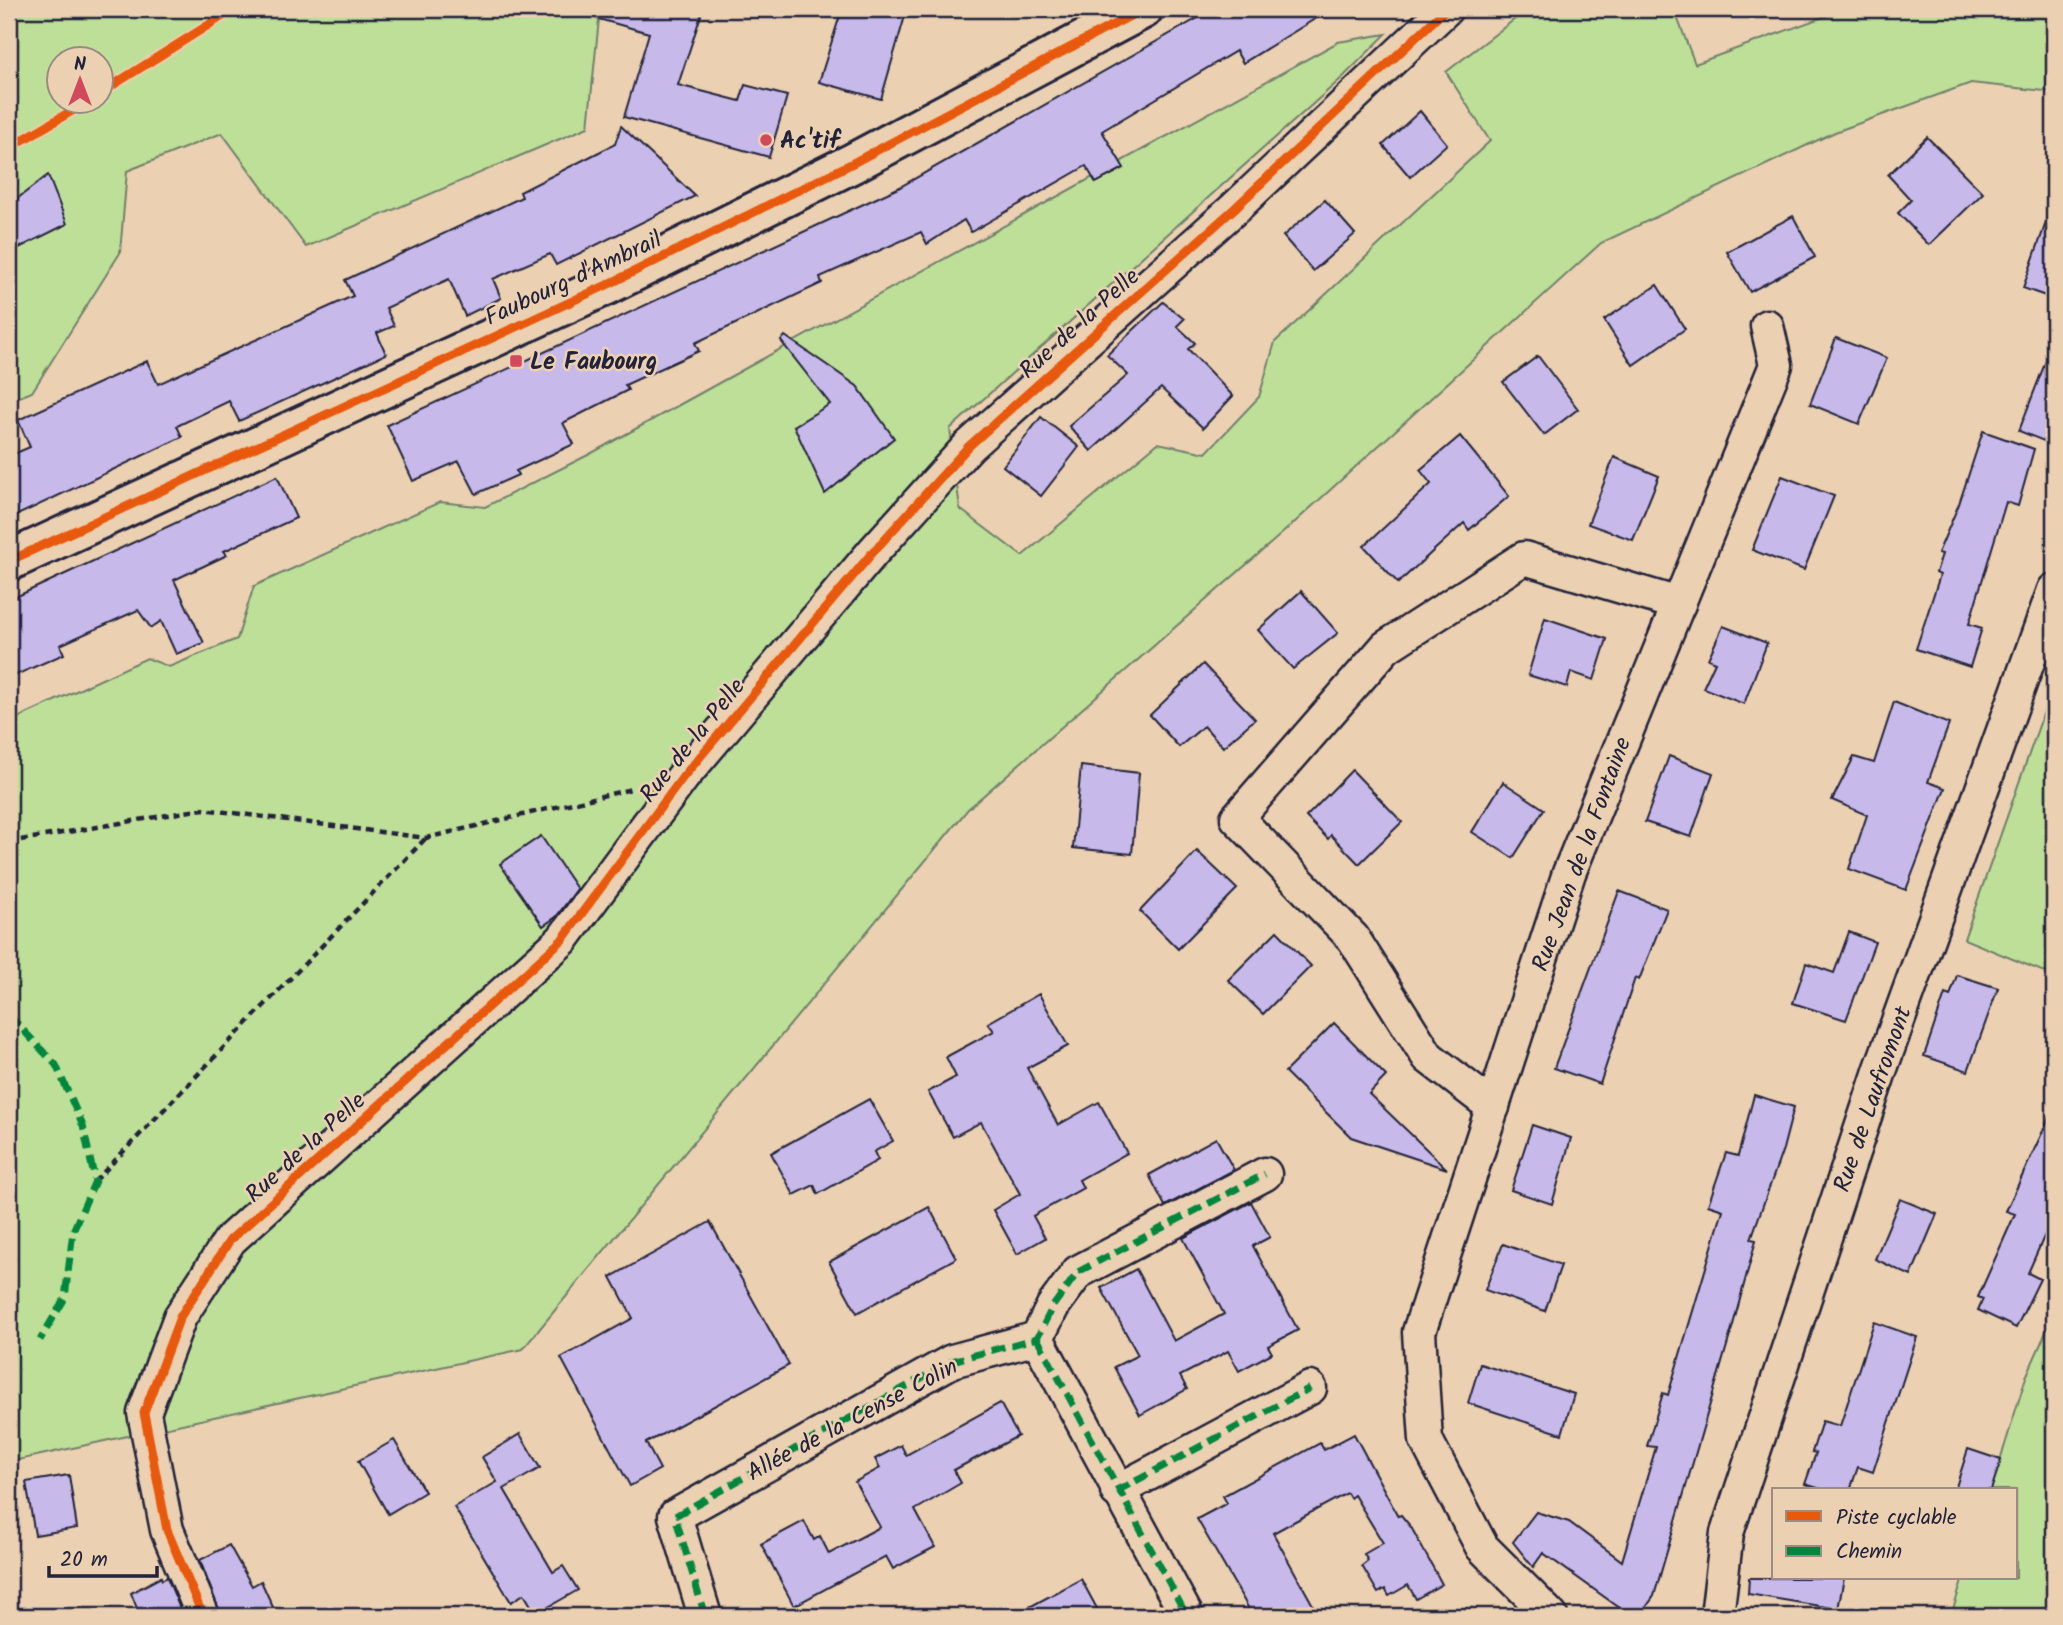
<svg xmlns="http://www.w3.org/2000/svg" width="2063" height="1625" font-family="Kalam,sans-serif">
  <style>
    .green { fill: #bedf98; stroke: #70806a; stroke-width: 2; fill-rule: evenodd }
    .building { fill: #c7baeb; stroke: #22223b; stroke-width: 2 }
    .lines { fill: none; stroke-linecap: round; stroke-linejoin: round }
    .minor-casing { stroke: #22223b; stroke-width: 37 }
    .secondary-casing { stroke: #22223b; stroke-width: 44 }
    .path { stroke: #22223b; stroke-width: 4.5; stroke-dasharray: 7 5; stroke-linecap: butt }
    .minor { stroke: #ebd1b2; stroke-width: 32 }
    .secondary { stroke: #ebd1b2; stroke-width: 38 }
    .quiet { stroke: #00873e; stroke-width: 7; stroke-dasharray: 14 7; stroke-linecap: butt }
    .cycleway-casing { stroke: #ebd1b2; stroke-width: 13 }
    .cycleway { stroke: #e8590c; stroke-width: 9 }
    .poi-dot { fill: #d1495b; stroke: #ebd1b2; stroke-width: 2.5 }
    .labels { text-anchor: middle; stroke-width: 5; stroke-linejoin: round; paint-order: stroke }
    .poi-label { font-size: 24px; font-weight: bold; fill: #22223b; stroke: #ebd1b2; text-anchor: start }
    .street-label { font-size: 24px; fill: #22223b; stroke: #ebd1b2 }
  </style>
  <rect width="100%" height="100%" fill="#ebd1b2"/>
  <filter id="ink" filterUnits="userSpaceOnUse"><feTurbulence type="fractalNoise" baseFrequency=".0143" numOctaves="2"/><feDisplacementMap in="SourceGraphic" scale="14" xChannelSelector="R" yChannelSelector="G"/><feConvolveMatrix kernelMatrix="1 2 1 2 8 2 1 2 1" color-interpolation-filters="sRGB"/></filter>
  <g filter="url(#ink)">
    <!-- green -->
    <g class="green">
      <path d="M9,9H600L588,127L306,247L222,133L127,171L120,253L32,392L9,401ZM60,60H102V102H60Z"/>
      <path d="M1528,9H1674L1695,64L1845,9H2054V92L1971,83L1835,132L1601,243L1295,522L968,809L523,1349L9,1462V722L147,658L169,667L237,639L254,586L440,502L485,507L590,454L1338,42L1386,34L1343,77L950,429L960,509L1022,556L1158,443L1206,453L1259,397L1275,342L1490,141L1446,72Z"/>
      <path d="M2054,683V976L1964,939Z"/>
      <path d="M2054,1314V1616H1951L1963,1578H2016V1490H1991L2026,1377Z"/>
    </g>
    <!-- building -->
    <g class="building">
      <path d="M596,9H703L678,85L740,101L745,85L787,96L769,157L624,117L649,33L595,18Z"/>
      <path d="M842,9H907L881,99L819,82Z"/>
      <path d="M1214,9H1331L1243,63L1236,51L1102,131L1124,168L1096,183L1086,166L971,232L964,220L927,244L921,232L820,277L822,283L695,343L699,351L625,385L628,390L563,423L574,444L516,471L518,475L476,494L459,461L413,481L387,425L898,188Z"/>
      <path d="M1420,111L1447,144L1410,177L1383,145Z"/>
      <path d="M621,126L695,196L556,265L550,254L493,279L501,298L465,316L449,279L386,308L394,326L377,333L386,354L239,421L229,401L177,426L182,437L9,519V456L30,447L18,420L147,361L158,384L353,296L345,280L522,197L520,192L615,144Z"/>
      <path d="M1927,137L1983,193L1929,245L1898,213L1911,200L1888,175Z"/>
      <path d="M48,175L67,224L9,253V205Z"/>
      <path d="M1325,200L1355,234L1313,271L1283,236Z"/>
      <path d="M2050,211L2054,212V299L2023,288Z"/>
      <path d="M1793,216L1815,257L1750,292L1727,252Z"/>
      <path d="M1657,285L1685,329L1633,365L1604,320Z"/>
      <path d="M1163,302L1184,319L1177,326L1195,343L1188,349L1233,396L1203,428L1161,388L1091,451L1069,426L1128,375L1107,355Z"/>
      <path d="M785,336L857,386L894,438L825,494L794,426L830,404L781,341Z"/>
      <path d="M1836,338L1887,358L1859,424L1810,404Z"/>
      <path d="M2052,345H2054V445L2019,431Z"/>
      <path d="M1538,356L1578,409L1544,435L1503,382Z"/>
      <path d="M1041,417L1079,447L1041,496L1003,466Z"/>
      <path d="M1983,431L2034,449L2018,506L2006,502L1969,624L1982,628L1970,667L1916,649L1940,575L1936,573L1942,554L1938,553L1959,504Z"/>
      <path d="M1460,436L1509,496L1469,530L1464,523L1398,583L1364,546L1431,484L1420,470Z"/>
      <path d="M1614,457L1659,476L1633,540L1588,524Z"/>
      <path d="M277,476L296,518L224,551L227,555L174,580L204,643L176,654L161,621L151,628L138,610L60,645L64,654L9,678V600Z"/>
      <path d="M1782,476L1834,496L1804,570L1752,550Z"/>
      <path d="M1301,591L1338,633L1293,669L1258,630Z"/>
      <path d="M1545,618L1607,639L1594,680L1571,672L1567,687L1528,675Z"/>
      <path d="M1723,626L1767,643L1744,704L1703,688L1715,662L1708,659Z"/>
      <path d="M1203,664L1255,719L1223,747L1204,726L1179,747L1150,715Z"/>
      <path d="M1894,702L1949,724L1928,782L1945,788L1906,890L1849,869L1867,815L1832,800L1854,757L1874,763Z"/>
      <path d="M1669,756L1713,773L1691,837L1645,822Z"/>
      <path d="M1081,766L1139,773L1132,854L1073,848Z"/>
      <path d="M1352,770L1402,822L1359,864L1331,835L1328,839L1306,817Z"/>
      <path d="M1503,782L1544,809L1513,858L1472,832Z"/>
      <path d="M541,836L577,889L556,917L543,926L500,864Z"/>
      <path d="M1197,851L1237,889L1178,949L1140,911Z"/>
      <path d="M1619,891L1667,909L1639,980L1635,978L1600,1084L1554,1068Z"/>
      <path d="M1277,931L1311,966L1263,1014L1228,980Z"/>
      <path d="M1849,932L1875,942L1846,1020L1793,1003L1806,963L1834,973Z"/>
      <path d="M1957,975L1998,988L1968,1071L1924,1056L1945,994L1950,996Z"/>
      <path d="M1039,994L1068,1046L1027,1068L1058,1125L1099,1102L1127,1153L1079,1180L1083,1188L1033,1216L1045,1238L1017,1254L993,1210L1020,1194L981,1122L953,1137L928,1092L956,1077L946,1057L994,1031L988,1023Z"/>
      <path d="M1334,1023L1386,1076L1369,1094L1447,1169L1351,1137L1285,1072Z"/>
      <path d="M1754,1095L1794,1107L1783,1149L1751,1239L1756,1240L1733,1325L1654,1596L1640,1616H1631L1543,1553L1533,1567L1513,1542L1536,1512L1569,1522L1622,1561L1656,1447L1647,1446L1663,1393L1668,1395L1723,1210L1708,1205L1726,1153L1738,1156Z"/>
      <path d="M869,1099L893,1141L874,1152L878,1160L818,1194L814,1185L794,1195L771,1153Z"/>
      <path d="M2054,1107V1214L2028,1273L2040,1279L2016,1328L1978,1310L1983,1299L1978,1297L2015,1214L2006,1211Z"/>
      <path d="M1532,1125L1571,1138L1552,1204L1511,1190Z"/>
      <path d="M1216,1138L1234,1170L1165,1206L1149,1175Z"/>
      <path d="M1900,1199L1937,1214L1911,1276L1875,1259Z"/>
      <path d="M1251,1202L1270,1237L1253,1246L1298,1330L1268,1346L1272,1353L1239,1371L1228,1351L1180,1376L1187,1389L1140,1415L1114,1367L1138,1355L1101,1288L1136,1269L1174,1341L1224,1314L1183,1238Z"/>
      <path d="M929,1207L956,1258L857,1313L829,1262Z"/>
      <path d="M710,1222L789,1365L646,1443L660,1469L630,1486L561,1358L633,1318L611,1277Z"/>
      <path d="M1503,1244L1561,1265L1545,1311L1485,1290Z"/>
      <path d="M1874,1322L1917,1337L1873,1472L1858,1467L1850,1490H1824L1805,1484L1816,1453L1812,1452L1822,1421L1840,1426Z"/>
      <path d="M1480,1364L1574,1394L1562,1434L1468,1403Z"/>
      <path d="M1000,1403L1018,1436L954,1470L961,1483L915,1510L935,1547L893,1569L886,1556L794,1606L761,1544L804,1521L814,1540L820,1536L829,1554L880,1527L855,1482L880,1468L875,1459L901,1445L906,1455Z"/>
      <path d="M520,1434L540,1468L504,1489L553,1572L563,1566L578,1590L536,1614L524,1594L511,1602L454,1507L497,1482L482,1457Z"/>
      <path d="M1354,1434L1398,1516L1401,1515L1411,1527L1442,1584L1416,1599L1408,1585L1389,1596L1385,1589L1378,1593L1362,1566L1368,1561L1364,1554L1383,1543L1354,1495L1350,1498L1347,1493L1273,1533L1319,1616H1253L1197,1519L1227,1503L1223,1496L1320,1443L1324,1450Z"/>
      <path d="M394,1440L425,1492L388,1514L358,1461Z"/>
      <path d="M1968,1449L2001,1460L1991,1490H1955Z"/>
      <path d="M69,1475L77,1528L35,1535L26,1482Z"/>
      <path d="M229,1545L252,1586L261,1581L277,1616H221L200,1560Z"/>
      <path d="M161,1577L162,1580L167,1577L183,1616H140L131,1593Z"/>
      <path d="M1749,1578H1844L1838,1609L1748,1594Z"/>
      <path d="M1081,1579L1101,1616H1013Z"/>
    </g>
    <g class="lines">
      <defs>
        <g id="minor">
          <path d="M1493,1107L1428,1057L1353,938L1237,818L1386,647L1524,558L1679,604"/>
          <path d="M1037,1338L1187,1616"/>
          <path d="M1117,1491L1310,1388"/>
          <path d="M203,1616L167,1530L144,1413L180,1317L230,1240L562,940L683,777L873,552L969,446L1235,208L1446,9"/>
          <path d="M705,1616L675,1516L952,1361L1037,1338L1053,1306L1078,1272L1265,1174"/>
          <path d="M1551,1616L1482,1547L1426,1440L1419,1332L1569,873L1776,365L1767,326"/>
          <path d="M1717,1616L1727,1533L1880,1071L2054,590"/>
        </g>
        <path id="secondary" d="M9,561L607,285L853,163L1143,9"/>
      </defs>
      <!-- minor casing -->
      <use href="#minor" class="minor-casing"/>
      <!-- secondary casing -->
      <use href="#secondary" class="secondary-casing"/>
      <!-- path -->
      <g class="path">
        <path d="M9,842L203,809L426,838L631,789"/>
        <path d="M95,1181L425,839"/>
        <path d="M9,1258L17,1260"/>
      </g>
      <!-- minor -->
      <use href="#minor" class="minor"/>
      <!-- secondary -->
      <use href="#secondary" class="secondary"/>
      <!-- quiet -->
      <g class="quiet">
        <path d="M9,1015L56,1065L83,1126L95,1181L73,1231L65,1298L40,1340"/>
        <path d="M1037,1338L1187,1616"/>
        <path d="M1117,1491L1310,1388"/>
        <path d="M705,1616L675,1516L952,1361L1037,1338L1053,1306L1078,1272L1265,1174"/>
      </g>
      <defs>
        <g id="cycleway">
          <path d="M102,92L234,9"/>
          <path d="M9,148L87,102"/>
          <path d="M9,561L607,285L853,163L1143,9"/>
          <path d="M203,1616L167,1530L144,1413L180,1317L230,1240L562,940L683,777L873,552L969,446L1235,208L1446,9"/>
        </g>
      </defs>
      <!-- cycleway casing -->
      <use href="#cycleway" class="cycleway-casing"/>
      <!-- cycleway -->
      <use href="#cycleway" class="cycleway"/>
    </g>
  </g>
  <!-- markers -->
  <g class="poi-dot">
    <circle cx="766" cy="140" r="7"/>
    <rect x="509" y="354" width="14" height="14" rx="3.5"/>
  </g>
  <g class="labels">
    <!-- poi labels -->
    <g class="poi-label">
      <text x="780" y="148">Ac'tif</text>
      <text x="530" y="369">Le Faubourg</text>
    </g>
    <!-- street labels -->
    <g class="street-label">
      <text transform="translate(573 278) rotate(-25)" y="8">Faubourg d'Ambrail</text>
      <text transform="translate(1079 323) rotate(-42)" y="8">Rue de la Pelle</text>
      <text transform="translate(692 740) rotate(-51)" y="8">Rue de la Pelle</text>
      <text transform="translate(1581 854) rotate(-70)" y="8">Rue Jean de la Fontaine</text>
      <text transform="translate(1872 1099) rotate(-71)" y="8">Rue de Laufromont</text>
      <text transform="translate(305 1147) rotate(-42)" y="8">Rue de la Pelle</text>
      <text transform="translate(852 1419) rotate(-28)" y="8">Allée de la Cense Colin</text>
    </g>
  </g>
  <!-- margin -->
  <rect width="2063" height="1625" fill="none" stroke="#ebd1b2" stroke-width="35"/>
  <rect x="18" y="18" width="2028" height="1590" fill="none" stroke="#22223b" stroke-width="2.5" filter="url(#ink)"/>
  <!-- legend -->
  <rect x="1772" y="1488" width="245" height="91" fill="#ebd1b2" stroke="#9b8b82" stroke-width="2"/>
  <rect x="1786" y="1511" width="35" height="10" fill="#e8590c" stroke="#9b8b82" stroke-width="2"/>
  <text x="1836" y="1524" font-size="21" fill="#22223b">Piste cyclable</text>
  <rect x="1786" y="1546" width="35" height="10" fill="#00873e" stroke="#9b8b82" stroke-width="2"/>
  <text x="1836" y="1558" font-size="21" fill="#22223b">Chemin</text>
  <!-- north arrow -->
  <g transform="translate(80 80)"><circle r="33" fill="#ebd1b2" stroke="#9b8b82" stroke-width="2"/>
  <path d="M0-5L12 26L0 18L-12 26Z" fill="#d1495b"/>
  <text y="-10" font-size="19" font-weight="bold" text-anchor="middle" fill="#22223b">N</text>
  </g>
  <!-- scale -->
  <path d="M49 1566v10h108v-10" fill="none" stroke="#22223b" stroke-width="3.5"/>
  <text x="60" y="1566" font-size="21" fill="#22223b" stroke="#ebd1b2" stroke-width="5" paint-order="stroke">20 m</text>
</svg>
